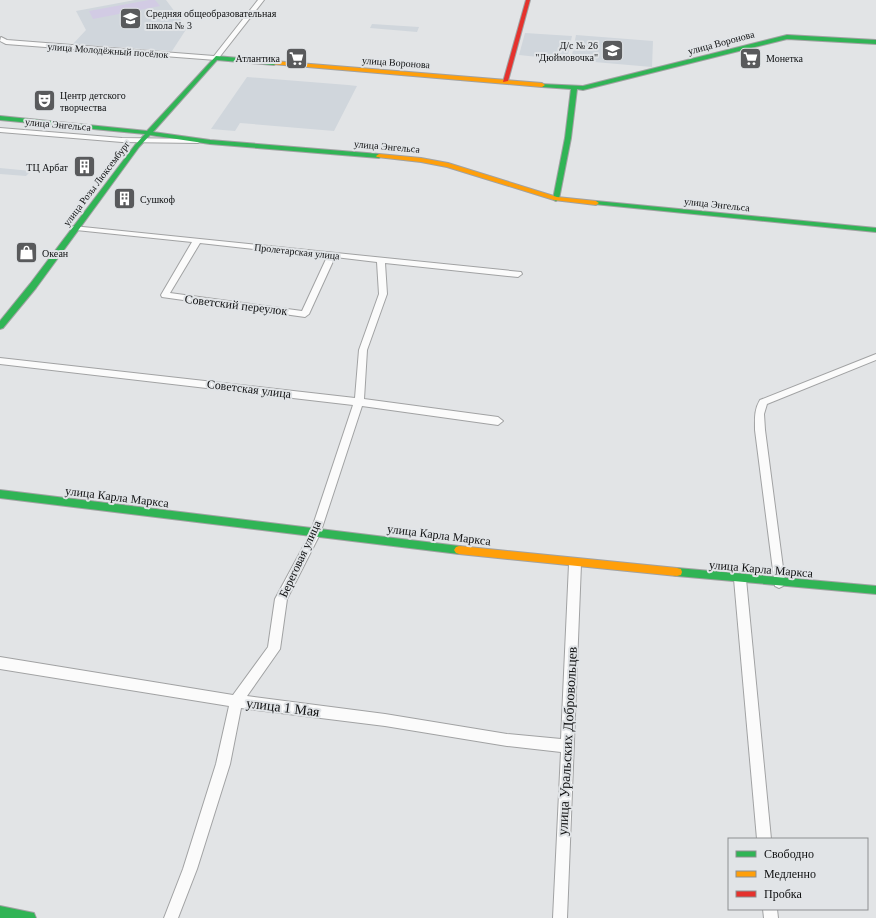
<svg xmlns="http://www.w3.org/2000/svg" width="876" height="918" font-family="'Times New Roman',serif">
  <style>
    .built { fill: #d0d6dc }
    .green { fill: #d2cbe4 }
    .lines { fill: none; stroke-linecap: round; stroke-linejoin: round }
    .street-casing { stroke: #a1a2a3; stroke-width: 2 }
    .fast-casing { stroke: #a1a2a3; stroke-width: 2 }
    .slow-casing { stroke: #a1a2a3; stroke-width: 2 }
    .jam-casing { stroke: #a1a2a3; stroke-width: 2 }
    .street { fill: #fbfbfb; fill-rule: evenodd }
    .fast { fill: #30b455; fill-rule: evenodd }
    .slow { fill: #ff9f0a; fill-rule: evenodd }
    .jam { fill: #e5322d; fill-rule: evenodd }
    .labels { text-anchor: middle; stroke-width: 4; stroke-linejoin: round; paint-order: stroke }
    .far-poi-label { font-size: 10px; fill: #0f1011; stroke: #e1e4e7; text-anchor: start }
    .far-street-label { font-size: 10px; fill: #0f1011; stroke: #e1e4e7 }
    .street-label { font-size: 12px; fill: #0f1011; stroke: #e1e4e7 }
    .near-street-label { font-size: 14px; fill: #0f1011; stroke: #e1e4e7 }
  </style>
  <rect width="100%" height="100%" fill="#e2e4e6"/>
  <!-- built -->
  <g class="built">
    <path d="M135,0H166L187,28L172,51L73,44L86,30L76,11Z"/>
    <path d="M372,24L419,27L417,32L370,28Z"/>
    <path d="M525,33L572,36L567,60L519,55Z"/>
    <path d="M576,35L653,41L652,67L571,60Z"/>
    <path d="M247,77L348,85L357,86L334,131L240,123L235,131L211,129Z"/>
    <path d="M0,168L31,171L26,176L0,174Z"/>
  </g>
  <!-- green -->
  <path class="green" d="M149,0H155L160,6L93,19L89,11Z"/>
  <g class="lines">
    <defs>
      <g id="street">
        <path d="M258,0H264L218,59L216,60L6,44L0,41L1,37L7,40L214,56Z"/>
        <path d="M0,128L122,138L198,139L201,141L198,143L122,142L0,132Z"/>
        <path d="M73,226L521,272L522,274L518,277L385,263L387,294L367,350L364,399L498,417L503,421L498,425L362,406L320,534L287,599L280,649L247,696L385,714L507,734L561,739L569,564L571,561L575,559L579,561L581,564L567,918H553L561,752L507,746L385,726L241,708L230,764L197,869L178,918H164L183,869L216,764L229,706L0,669V657L233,695L268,647L275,599L310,534L353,405L0,364V358L355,398L359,350L379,294L377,262L335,257L309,314L305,317L162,297L161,295L192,242L76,230L72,228ZM200,243L327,257L302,311L170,293Z"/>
        <path d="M876,354V360L767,404L764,414L765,430L785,583L783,586L779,588L775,586L755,430C755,419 754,410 760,400Z"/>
        <path d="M740,574L744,576L746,579L771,839H757L734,579L736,576Z"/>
        <path d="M763,909H777L778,918H764Z"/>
      </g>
      <g id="fast">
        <path d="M787,35L876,40V44L787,39L583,90L577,89L571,138L559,199L556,201L554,200L553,199L565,138L571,89L542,87L540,86V84L583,86Z"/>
        <path d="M216,56L274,61L277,63L274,65L217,60L153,132L210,140L379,154L382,156L379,158L210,144L150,135L139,147L36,288L3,328L0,329V321L30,284L135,145L145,134L0,120V116L147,131Z"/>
        <path d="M596,201L876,228V232L594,204L593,203Z"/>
        <path d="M0,490L459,546L462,547L464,550L462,553L459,554L0,498Z"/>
        <path d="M677,568L876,586V594L677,576L673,575L672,572L673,569Z"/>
        <path d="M0,906L34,913L36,918H0Z"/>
      </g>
      <g id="slow">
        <path d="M274,61L542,83L545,85L542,87L272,64V62Z"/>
        <path d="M379,154L421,158L448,163L557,197L596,201L599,203L596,205L554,200L447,167L421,162L377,157L376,156Z"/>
        <path d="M459,546L677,568L681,569L682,572L681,575L677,576L459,554L456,553L454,550L456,547Z"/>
      </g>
      <path id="jam" d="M526,0H530L508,81L503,82Z"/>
    </defs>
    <!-- street casing -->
    <use href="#street" class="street-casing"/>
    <!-- fast casing -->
    <use href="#fast" class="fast-casing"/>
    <!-- slow casing -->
    <use href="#slow" class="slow-casing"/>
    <!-- jam casing -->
    <use href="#jam" class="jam-casing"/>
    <!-- street -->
    <use href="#street" class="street"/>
    <!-- fast -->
    <use href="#fast" class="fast"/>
    <!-- slow -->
    <use href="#slow" class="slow"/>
    <!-- jam -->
    <use href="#jam" class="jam"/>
  </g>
  <!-- icons -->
  <defs>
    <symbol id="school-square" viewBox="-11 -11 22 22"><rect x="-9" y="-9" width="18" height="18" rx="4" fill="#595a5c" stroke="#e1e4e7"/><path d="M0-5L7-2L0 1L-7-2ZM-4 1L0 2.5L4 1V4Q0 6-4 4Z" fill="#fff"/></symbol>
    <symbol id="supermarket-square" viewBox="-11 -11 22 22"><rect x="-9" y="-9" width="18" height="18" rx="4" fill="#595a5c" stroke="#e1e4e7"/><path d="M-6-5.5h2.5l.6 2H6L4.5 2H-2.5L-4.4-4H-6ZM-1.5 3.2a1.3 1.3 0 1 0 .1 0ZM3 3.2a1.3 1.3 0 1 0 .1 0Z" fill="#fff"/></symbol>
    <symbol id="theatre-square" viewBox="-11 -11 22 22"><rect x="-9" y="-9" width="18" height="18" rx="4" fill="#595a5c" stroke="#e1e4e7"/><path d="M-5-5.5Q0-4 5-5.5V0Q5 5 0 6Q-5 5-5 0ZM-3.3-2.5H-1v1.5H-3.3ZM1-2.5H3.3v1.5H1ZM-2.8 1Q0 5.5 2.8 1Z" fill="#fff"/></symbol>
    <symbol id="building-square" viewBox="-11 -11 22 22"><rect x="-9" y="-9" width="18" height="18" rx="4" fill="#595a5c" stroke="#e1e4e7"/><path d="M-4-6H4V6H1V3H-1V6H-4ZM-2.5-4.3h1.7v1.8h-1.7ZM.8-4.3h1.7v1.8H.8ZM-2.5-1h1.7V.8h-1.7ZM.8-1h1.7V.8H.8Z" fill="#fff"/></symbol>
    <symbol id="shop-square" viewBox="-11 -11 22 22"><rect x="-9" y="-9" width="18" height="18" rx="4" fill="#595a5c" stroke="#e1e4e7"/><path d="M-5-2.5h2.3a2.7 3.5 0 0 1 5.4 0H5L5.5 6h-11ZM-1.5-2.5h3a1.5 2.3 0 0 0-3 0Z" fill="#fff"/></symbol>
  </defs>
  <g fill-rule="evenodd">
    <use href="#school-square" x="118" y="6" width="25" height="25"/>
    <use href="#school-square" x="600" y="38" width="25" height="25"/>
    <use href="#supermarket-square" x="284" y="46" width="25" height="25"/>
    <use href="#supermarket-square" x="738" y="46" width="25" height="25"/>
    <use href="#theatre-square" x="32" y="88" width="25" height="25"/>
    <use href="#building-square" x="72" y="154" width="25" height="25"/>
    <use href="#building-square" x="112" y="186" width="25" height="25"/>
    <use href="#shop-square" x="14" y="240" width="25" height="25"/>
  </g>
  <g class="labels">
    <!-- far-poi labels -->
    <g class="far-poi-label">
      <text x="146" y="17">Средняя общеобразовательная<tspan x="146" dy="12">школа № 3</tspan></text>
      <text x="598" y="49" text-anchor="end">Д/с № 26<tspan x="598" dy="12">"Дюймовочка"</tspan></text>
      <text x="280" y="62" text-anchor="end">Атлантика</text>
      <text x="766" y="62">Монетка</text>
      <text x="60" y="99">Центр детского<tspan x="60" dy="12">творчества</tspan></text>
      <text x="68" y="171" text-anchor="end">ТЦ Арбат</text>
      <text x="140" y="203">Сушкоф</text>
      <text x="42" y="257">Океан</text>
    </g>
    <!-- far-street labels -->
    <g class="far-street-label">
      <text transform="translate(721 42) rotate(-15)" y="4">улица Воронова</text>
      <text transform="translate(108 50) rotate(4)" y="4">улица Молодёжный посёлок</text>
      <text transform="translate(396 62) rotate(4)" y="4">улица Воронова</text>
      <text transform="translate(58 124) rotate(5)" y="4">улица Энгельса</text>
      <text transform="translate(387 146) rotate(5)" y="4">улица Энгельса</text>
      <text transform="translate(96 183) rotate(-53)" y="4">улица Розы Люксембург</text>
      <text transform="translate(717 204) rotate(6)" y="4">улица Энгельса</text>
      <text transform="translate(297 251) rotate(6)" y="4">Пролетарская улица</text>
    </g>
    <!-- street labels -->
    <g class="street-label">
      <text transform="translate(236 305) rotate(7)" y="4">Советский переулок</text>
      <text transform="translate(249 389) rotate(7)" y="4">Советская улица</text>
      <text transform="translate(117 497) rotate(7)" y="4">улица Карла Маркса</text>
      <text transform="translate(439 535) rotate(7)" y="4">улица Карла Маркса</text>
      <text transform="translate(300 559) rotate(-65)" y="4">Береговая улица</text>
      <text transform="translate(761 569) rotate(5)" y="4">улица Карла Маркса</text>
    </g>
    <!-- near-street labels -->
    <g class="near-street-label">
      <text transform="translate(283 707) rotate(7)" y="5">улица 1 Мая</text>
      <text transform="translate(567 741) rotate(-87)" y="5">улица Уральских Добровольцев</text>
    </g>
  </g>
  <!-- legend -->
  <rect x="728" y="838" width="140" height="72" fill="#e1e4e7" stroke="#8d8f91"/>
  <rect x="736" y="851" width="20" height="6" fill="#30b455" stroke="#8d8f91"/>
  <text x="764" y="858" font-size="12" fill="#0f1011">Свободно</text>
  <rect x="736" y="871" width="20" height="6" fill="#ff9f0a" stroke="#8d8f91"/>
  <text x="764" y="878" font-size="12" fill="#0f1011">Медленно</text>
  <rect x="736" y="891" width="20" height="6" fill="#e5322d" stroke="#8d8f91"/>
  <text x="764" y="898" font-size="12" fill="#0f1011">Пробка</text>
</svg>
